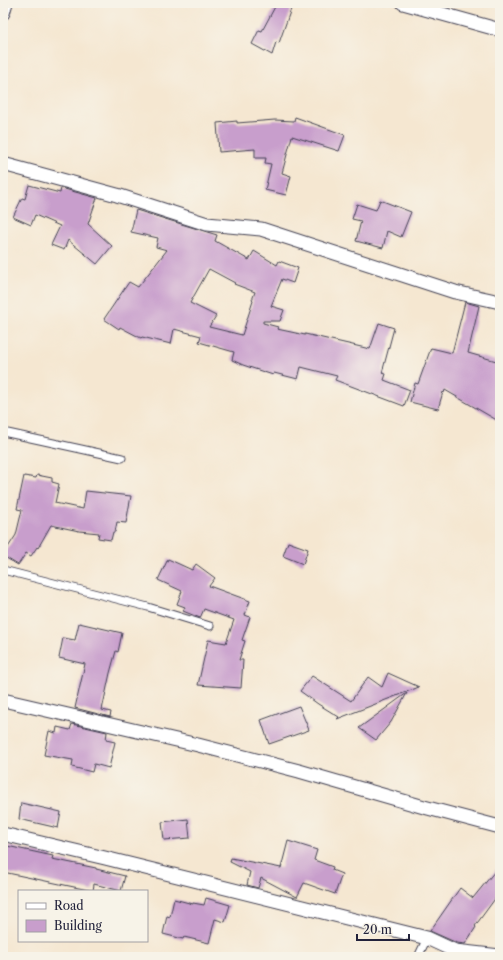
<svg xmlns="http://www.w3.org/2000/svg" width="503" height="960" font-family="'Libre Caslon Text',serif">
  <style>
    .building { fill: #c89ecc; fill-rule: evenodd }
    .lines { fill: none; stroke-linecap: round; stroke-linejoin: round }
    .lane-casing { stroke: #424052; stroke-width: 9 }
    .street-casing { stroke: #424052; stroke-width: 15 }
    .lane { stroke: #fff; stroke-width: 7 }
    .street { stroke: #fff; stroke-width: 13 }
  </style>
  <rect width="100%" height="100%" fill="#f7f3e8"/>
  <filter id="ink" filterUnits="userSpaceOnUse"><feTurbulence type="fractalNoise" baseFrequency=".025" numOctaves="2"/><feDisplacementMap in="SourceGraphic" scale="8" xChannelSelector="R" yChannelSelector="G"/><feConvolveMatrix kernelMatrix="1 2 1 2 8 2 1 2 1" color-interpolation-filters="sRGB"/></filter>
  <filter id="wash" filterUnits="userSpaceOnUse"><feTurbulence type="fractalNoise" baseFrequency=".012" numOctaves="4" result="noise"/><feDisplacementMap in="SourceGraphic" scale="16" xChannelSelector="R" yChannelSelector="G"/><feGaussianBlur stdDeviation="0.9" result="paint"/><feColorMatrix in="noise" values="0 0 0 0 0 0 0 0 0 0 0 0 0 0 0 0 0 1.4 0 .05"/><feComposite in="paint" operator="in"/></filter>
  <g filter="url(#wash)">
    <rect width="100%" height="100%" fill="#f5e7d1"/>
    <g id="blocks">
      <!-- building -->
      <g class="building">
        <path d="M277,3H293L279,43L276,42L272,55L252,44L259,30L262,31Z"/>
        <path d="M295,117L345,135L339,151L292,136L282,173L291,176L286,195L265,190L271,164L265,163L266,158H255V149L219,152L217,123L237,121V123L275,120L294,121Z"/>
        <path d="M29,185L60,193L61,188L97,198L88,224L112,246L97,264L68,240L64,250L51,245L60,226L35,215L31,225L13,217L22,198L25,199Z"/>
        <path d="M380,200L411,212L401,237L387,231L383,248L356,241L361,221L352,219L357,204L376,210Z"/>
        <path d="M136,210L217,235L215,241L249,260L254,251L277,265L279,261L298,268L293,283L282,279L271,306L284,310L280,321H263V323L278,327L277,329L305,335V334L370,349L379,323L394,328L382,373L386,374L384,380L410,390L404,406L335,380L337,376L301,367L298,379L274,373L273,375L243,365L232,360L234,352L199,342L201,336L174,329L171,344L142,337L141,338L120,327L119,329L104,319L129,282L138,287L167,250L156,247L158,238L131,232ZM209,269L235,283L234,284L255,292L252,300L253,301L242,335L209,327L216,316L190,303Z"/>
        <path d="M465,302L479,306L468,353L500,362V422L445,390L444,393L443,392L438,409L410,402L415,383L418,384L431,348L452,353Z"/>
        <path d="M37,475L52,478V482L59,484L55,503L83,509L86,491L131,496L126,523L117,522L115,532H113L111,540L98,538L99,533L79,531L51,525L38,548L37,547L31,556L26,553L18,565L3,556V555L16,535L22,510L17,509L24,476L36,478Z"/>
        <path d="M288,542L308,549L303,564L283,556Z"/>
        <path d="M168,559L192,570L196,564L215,578L209,586L250,601L245,615L250,617L242,640L245,641L239,660H243L241,688L198,685L208,640L226,643L234,620L204,609L200,618L183,611L185,607L177,604L182,591L158,580Z"/>
        <path d="M79,623L122,633L118,652L116,651L110,673L102,710L111,712L110,717L75,708L85,664L59,658L63,638L75,640Z"/>
        <path d="M388,673L419,687L337,719L339,717L318,704L300,691L312,676L351,701L368,677L382,687Z"/>
        <path d="M407,693L391,722L376,740L359,728Z"/>
        <path d="M299,706L309,730L269,744L261,720Z"/>
        <path d="M72,724L107,732L106,740L115,742L109,768L94,764L92,772L72,767L73,760L44,755L49,731L56,733L57,727L70,730Z"/>
        <path d="M21,803L61,812L58,828L19,819Z"/>
        <path d="M188,819L190,838L164,840L162,822Z"/>
        <path d="M288,841L317,850L314,860L333,867L332,870L342,874L335,894L304,883L297,897L261,878L258,888L247,885L250,872L230,862L231,858L281,868Z"/>
        <path d="M7,846L53,856L52,859L96,868V869L125,876L121,891L94,884L93,891L3,872V863Z"/>
        <path d="M500,865V892L475,926L476,927L465,944L457,943L430,931L460,888L473,898Z"/>
        <path d="M206,898L230,905L225,922L215,919L209,943L184,937L183,939L163,934L167,916L170,917L174,899L193,904V903L204,905Z"/>
      </g>
    </g>
  </g>
  <g filter="url(#ink)">
    <use href="#blocks" fill-opacity="0" stroke="#424052" stroke-width="1"/>
    <g class="lines">
      <defs>
        <g id="lane">
          <path d="M3,432L122,458"/>
          <path d="M3,570L148,607L210,626"/>
          <path d="M418,957L427,938"/>
        </g>
        <g id="street">
          <path d="M403,3L500,30"/>
          <path d="M3,13L6,3"/>
          <path d="M3,164L117,195L207,224L261,229L455,292L500,302"/>
          <path d="M3,700L198,745L299,771L424,807L500,827"/>
          <path d="M3,834L105,858L427,938L455,951L500,956"/>
        </g>
      </defs>
      <!-- lane casing -->
      <use href="#lane" class="lane-casing"/>
      <!-- street casing -->
      <use href="#street" class="street-casing"/>
      <!-- lane -->
      <use href="#lane" class="lane"/>
      <!-- street -->
      <use href="#street" class="street"/>
    </g>
  </g>
  <!-- margin -->
  <rect width="503" height="960" fill="none" stroke="#f7f3e8" stroke-width="16"/>
  <!-- legend -->
  <rect x="18" y="890" width="130" height="52" fill="#f7f3e8" stroke="#a29fa3"/>
  <rect x="26" y="903" width="20" height="6" fill="#ffffff" stroke="#a29fa3"/>
  <text x="54" y="910" font-size="12" fill="#22223b">Road</text>
  <rect x="26" y="920" width="20" height="12" fill="#c89ecc" stroke="#a29fa3"/>
  <text x="54" y="930" font-size="12" fill="#22223b">Building</text>
  <!-- scale -->
  <path d="M357 934v6h52v-6" fill="none" stroke="#22223b" stroke-width="2"/>
  <text x="363" y="934" font-size="12" fill="#22223b" stroke="#f7f3e8" stroke-width="3" paint-order="stroke">20 m</text>
</svg>
